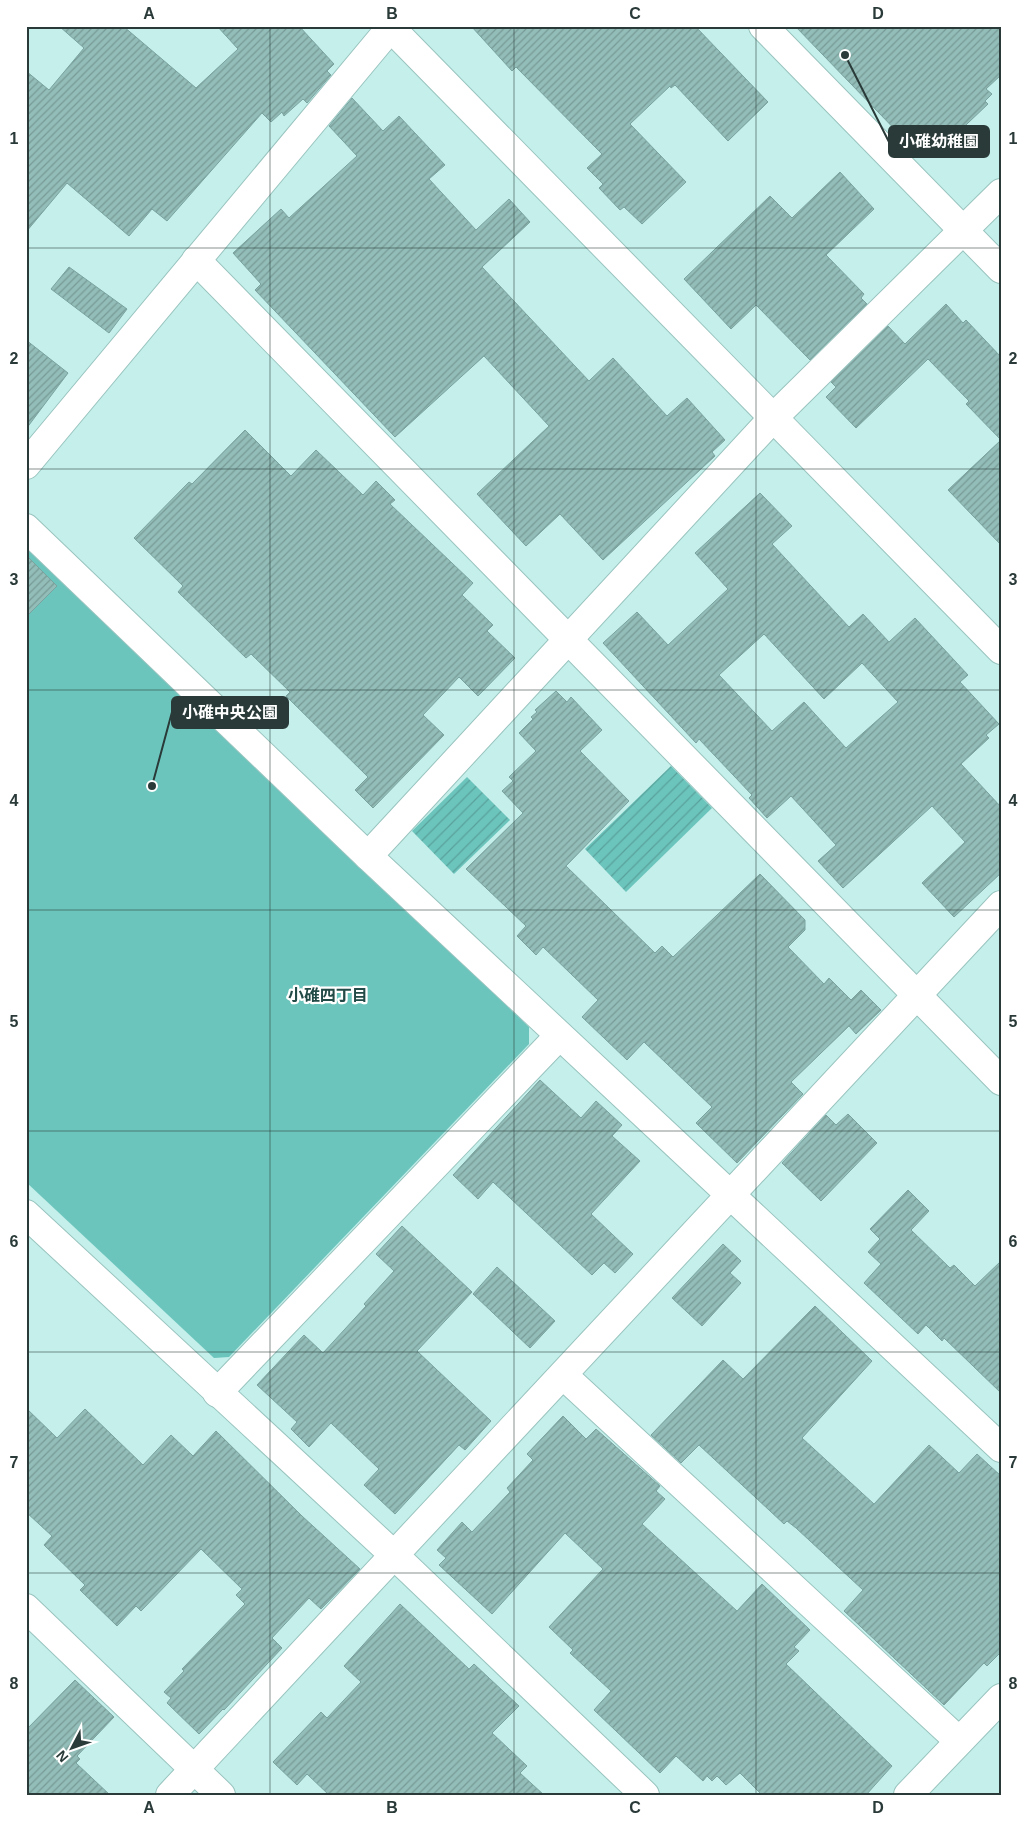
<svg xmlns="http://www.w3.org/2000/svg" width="1027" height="1821" font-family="Helvetica,'Noto Sans JP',sans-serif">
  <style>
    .park { fill: #6cc5bd }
    .garden { fill: url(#garden-furrows) }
    .building { fill: url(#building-hatch); stroke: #7aa39f; fill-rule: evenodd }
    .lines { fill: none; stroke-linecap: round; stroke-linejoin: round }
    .minor-casing { stroke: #99c4bf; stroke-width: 30 }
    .minor { stroke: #fff; stroke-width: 28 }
    .grid { fill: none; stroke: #293a38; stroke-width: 1; stroke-opacity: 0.55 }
    .labels { text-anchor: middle; stroke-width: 4.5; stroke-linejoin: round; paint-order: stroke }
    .neighbourhood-label { font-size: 16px; font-weight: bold; fill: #224a46; stroke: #fff }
    .leader { fill: none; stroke: #293a38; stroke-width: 2 }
    .callout-dot { fill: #293a38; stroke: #fff; stroke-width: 2 }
    .callout { fill: #293a38; stroke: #293a38; stroke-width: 2 }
    .callout-label { font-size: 16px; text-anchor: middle; font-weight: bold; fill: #fff }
    .neatline { fill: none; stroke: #293a38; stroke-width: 2 }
    .grid-label { font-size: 16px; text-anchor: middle; font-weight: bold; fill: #293a38 }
  </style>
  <defs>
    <pattern id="garden-furrows" width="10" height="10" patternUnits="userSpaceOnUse" patternTransform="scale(1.25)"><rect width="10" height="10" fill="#6cc5bd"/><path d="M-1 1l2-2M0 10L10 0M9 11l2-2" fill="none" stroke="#59a19b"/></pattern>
    <pattern id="building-hatch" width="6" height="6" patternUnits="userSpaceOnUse" patternTransform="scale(1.25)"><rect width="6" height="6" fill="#93bdb8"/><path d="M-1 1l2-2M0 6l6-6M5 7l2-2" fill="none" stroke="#789b97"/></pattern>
  </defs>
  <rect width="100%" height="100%" fill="#c4efea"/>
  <!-- park -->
  <path class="park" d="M26,546L529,1027V1044L229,1357L214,1358L26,1182Z"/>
  <!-- garden -->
  <g class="garden">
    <path d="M671,766L712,808L626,892L585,849Z"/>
    <path d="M467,777L510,820L454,874L412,831Z"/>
  </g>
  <!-- building -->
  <g class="building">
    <path d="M59,26H123L196,88L238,49L217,26H299L334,64L327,71L331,75L307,103L303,99L284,116L282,112L271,122L262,113L167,221L152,209L129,236L67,183L26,232V71L49,90L84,48Z"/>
    <path d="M471,26H695L768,102L728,141L675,85L671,88L670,86L630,124L686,182L642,224L624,207L620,210L599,188L603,184L587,168L602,154L516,67L512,71Z"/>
    <path d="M795,26H1001V75L986,89L992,94L985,101L988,104L948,142L942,136L929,149L914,133L906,141Z"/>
    <path d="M352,98L383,131L399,116L445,165L429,179L476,230L509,199L530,222L482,267L589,381L613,358L667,416L687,398L725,440L712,452L715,456L603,560L560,514L526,546L477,494L549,426L484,356L395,437L255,290L261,284L233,253L281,209L289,218L357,156L329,126Z"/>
    <path d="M840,172L874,209L826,255L864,294L861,298L867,304L810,360L756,305L731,329L684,279L770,196L792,218Z"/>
    <path d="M69,267L127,309L109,333L51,289Z"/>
    <path d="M946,304L963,323L966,320L1001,357V545L948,490L1001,440L966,404L969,401L928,359L856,428L826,397L836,387L831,382L888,326L905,344Z"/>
    <path d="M26,340L68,373L26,429Z"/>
    <path d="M245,430L291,476L316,450L363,495L376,481L395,500L390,504L473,583L462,595L493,625L487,631L515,658L478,696L459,677L423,715L444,735L373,808L355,790L368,777L286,696L290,692L251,654L246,658L178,592L183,586L134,538L189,482L192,484Z"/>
    <path d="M760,493L792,526L772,544L849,627L863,614L889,642L915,618L968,675L960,682L999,724L986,735L989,738L961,764L1001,807V873L954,917L922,883L965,842L932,806L843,888L818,861L836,845L791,796L767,818L749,798L752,795L699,739L696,743L603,643L637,612L668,645L728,589L695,553ZM764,634L824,699L862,663L898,702L846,748L804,702L772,731L719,675Z"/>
    <path d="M26,555L57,586L26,617Z"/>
    <path d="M556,691L567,702L571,697L602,730L580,751L629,801L566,866L655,953L662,946L673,957L760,874L805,920V930L788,947L824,984L829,978L851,1000L861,990L881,1010L856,1034L849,1026L791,1082L803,1094L737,1163L696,1123L712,1107L644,1042L627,1060L582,1017L598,1000L543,947L536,955L517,936L526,926L466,869L523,813L502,791L513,781L509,777L536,751L519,733L533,719L531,717L537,712L535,710Z"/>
    <path d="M540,1080L581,1118L596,1101L622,1125L612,1136L640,1161L591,1214L633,1254L615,1273L604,1263L592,1275L493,1182L478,1199L453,1175Z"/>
    <path d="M848,1114L877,1143L821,1201L782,1163L826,1115L836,1125Z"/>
    <path d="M908,1190L929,1211L911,1230L950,1268L954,1265L975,1286L1001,1261V1393L944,1338L942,1341L926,1325L918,1334L864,1283L881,1264L868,1252L880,1239L870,1229Z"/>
    <path d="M402,1226L472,1292L417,1351L491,1421L465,1450L459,1445L395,1514L364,1485L379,1469L331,1423L309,1447L291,1429L297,1422L257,1385L304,1335L323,1353L366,1306L364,1304L394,1271L376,1254Z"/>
    <path d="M723,1244L741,1261L730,1273L741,1283L702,1326L672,1298Z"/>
    <path d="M497,1267L555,1321L530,1348L473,1294Z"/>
    <path d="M815,1306L872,1361L802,1438L874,1504L929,1445L959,1473L977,1454L1001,1476V1652L987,1666L984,1663L944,1705L844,1611L863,1590L796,1528L787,1521L784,1524L699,1445L681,1463L651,1435L723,1360L743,1379Z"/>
    <path d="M26,1408L57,1438L85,1409L143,1465L171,1435L193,1456L216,1431L302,1516L360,1569L321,1609L309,1598L272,1638L282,1648L224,1710L223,1709L199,1734L167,1703L171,1698L164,1692L184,1671L182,1669L245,1604L236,1595L242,1589L201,1549L141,1611L136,1606L117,1626L80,1590L85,1585L44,1545L52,1536L26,1512Z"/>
    <path d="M563,1416L586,1439L596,1429L660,1486L656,1491L665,1499L642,1524L737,1611L762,1584L810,1630L794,1647L799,1651L786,1664L892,1766L866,1795H762L740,1773L726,1785L717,1776L712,1781L707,1776L703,1781L676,1756L660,1773L594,1710L611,1691L570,1653L573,1650L549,1627L603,1569L565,1533L492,1614L439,1565L446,1558L437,1550L462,1522L472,1532L510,1492L507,1488L533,1460L527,1454Z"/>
    <path d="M400,1604L469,1669L474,1664L519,1706L492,1733L527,1766L520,1773L544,1795H329L307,1774L297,1785L273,1762L321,1712L327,1718L361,1682L344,1666Z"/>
    <path d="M75,1680L114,1717L77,1756L80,1759L76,1763L110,1795H26V1730Z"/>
  </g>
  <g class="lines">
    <defs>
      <g id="minor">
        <path d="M389,26L1001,650"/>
        <path d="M763,26L1001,269"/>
        <path d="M196,260L1001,1081"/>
        <path d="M26,465L392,26"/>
        <path d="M26,528L368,856L1001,1448"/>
        <path d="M368,856L773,418L1001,193"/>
        <path d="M26,1214L394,1555L645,1795"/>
        <path d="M563,1375L959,1741"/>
        <path d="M217,1393L559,1036"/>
        <path d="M26,1608L221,1795"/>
        <path d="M170,1795L1001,905"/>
        <path d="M908,1795L1001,1698"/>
      </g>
    </defs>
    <!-- minor casing -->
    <use href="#minor" class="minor-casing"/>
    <!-- minor -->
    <use href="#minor" class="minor"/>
  </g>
  <!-- grid -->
  <path class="grid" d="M270,26V1795M514,26V1795M756,26V1795M26,248H1001M26,469H1001M26,690H1001M26,910H1001M26,1131H1001M26,1352H1001M26,1573H1001"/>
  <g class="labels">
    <!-- neighbourhood labels -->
    <g class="neighbourhood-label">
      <text x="328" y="1001">小碓四丁目</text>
    </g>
  </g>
  <!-- callouts -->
  <path class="leader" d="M845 55L889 142M152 786L172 712"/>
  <g class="callout-dot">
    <circle cx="845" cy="55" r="5"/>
    <circle cx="152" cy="786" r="5"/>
  </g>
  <g class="callout">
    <rect x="889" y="126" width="100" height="31" rx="5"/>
    <rect x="172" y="697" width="116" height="31" rx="5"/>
  </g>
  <g class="callout-label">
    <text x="939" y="147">小碓幼稚園</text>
    <text x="230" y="718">小碓中央公園</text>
  </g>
  <!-- border -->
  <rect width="1027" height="1821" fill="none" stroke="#ffffff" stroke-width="55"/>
  <!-- north arrow -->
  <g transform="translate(72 1748) rotate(229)" stroke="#ffffff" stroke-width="4" paint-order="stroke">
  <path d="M0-4L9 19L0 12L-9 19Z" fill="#293a38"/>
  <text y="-8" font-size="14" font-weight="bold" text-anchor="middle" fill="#293a38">N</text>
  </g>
  <rect x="28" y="28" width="972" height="1766" class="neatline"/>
  <g class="grid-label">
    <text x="149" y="19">A</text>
    <text x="392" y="19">B</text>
    <text x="635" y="19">C</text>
    <text x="878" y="19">D</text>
    <text x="14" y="144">1</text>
    <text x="1013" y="144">1</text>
    <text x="14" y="364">2</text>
    <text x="1013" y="364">2</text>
    <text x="14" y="585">3</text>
    <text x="1013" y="585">3</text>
    <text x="14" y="806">4</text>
    <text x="1013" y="806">4</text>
    <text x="14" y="1027">5</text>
    <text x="1013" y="1027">5</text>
    <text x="14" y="1247">6</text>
    <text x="1013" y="1247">6</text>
    <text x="14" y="1468">7</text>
    <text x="1013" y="1468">7</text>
    <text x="14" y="1689">8</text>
    <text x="1013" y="1689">8</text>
    <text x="149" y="1813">A</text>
    <text x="392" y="1813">B</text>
    <text x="635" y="1813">C</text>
    <text x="878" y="1813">D</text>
  </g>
</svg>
